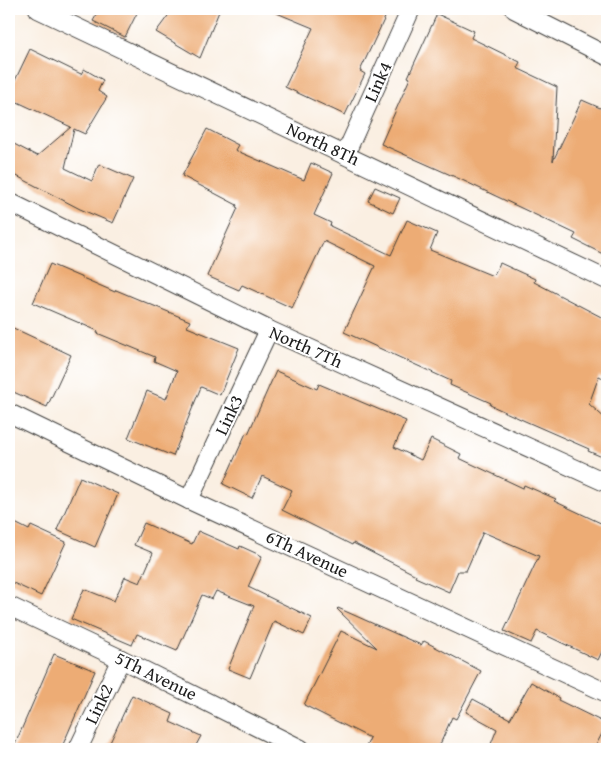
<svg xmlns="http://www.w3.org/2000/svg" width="616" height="758" font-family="'Gentium Book Plus',serif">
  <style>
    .building { fill: #edac75 }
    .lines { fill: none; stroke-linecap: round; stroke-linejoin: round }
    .street-casing { stroke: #3d3c3a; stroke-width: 20 }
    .street { stroke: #fff; stroke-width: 18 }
    .labels { text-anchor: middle; stroke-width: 4; stroke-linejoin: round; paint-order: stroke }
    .street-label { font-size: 18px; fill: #1c1c1c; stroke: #fff }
  </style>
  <rect width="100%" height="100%" fill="#fff"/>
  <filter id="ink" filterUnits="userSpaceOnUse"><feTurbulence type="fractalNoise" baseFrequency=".02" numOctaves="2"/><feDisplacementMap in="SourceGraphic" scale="10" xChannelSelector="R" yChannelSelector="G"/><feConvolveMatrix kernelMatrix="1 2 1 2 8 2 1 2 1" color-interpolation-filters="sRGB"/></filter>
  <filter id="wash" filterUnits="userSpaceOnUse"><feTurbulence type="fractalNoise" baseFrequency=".0096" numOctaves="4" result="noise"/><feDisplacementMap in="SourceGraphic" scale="20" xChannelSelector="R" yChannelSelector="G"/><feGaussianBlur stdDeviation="1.12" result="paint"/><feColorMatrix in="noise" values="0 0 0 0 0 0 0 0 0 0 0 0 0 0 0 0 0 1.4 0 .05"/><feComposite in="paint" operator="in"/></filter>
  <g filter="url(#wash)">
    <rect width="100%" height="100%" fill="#faefe2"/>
    <g id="blocks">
      <!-- building -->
      <g class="building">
        <path d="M100,9H139L125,37L93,21Z"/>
        <path d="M173,9H220L200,58L156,32Z"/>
        <path d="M267,9H389L360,71L365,74L345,115L285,87L313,28Z"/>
        <path d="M437,14L474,31L471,38L520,62L517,68L557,87L553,161L582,100L607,111V256L573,239L576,234L462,180L381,144L410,78L408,77Z"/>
        <path d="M30,49L81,74L84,69L103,80L98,91L107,97L85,134L74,129L65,168L92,181L99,164L133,179L113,223L80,209L9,172V155L14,144L37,156L71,127L9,98V93Z"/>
        <path d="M207,129L238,145L235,150L304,180L311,163L333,173L314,215L331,223L330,226L391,255L407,220L437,233L430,250L493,276L500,263L535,279L534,282L607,320V380L599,376L589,404L607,420V459L588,451L589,449L525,421L490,405L491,403L450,385L451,381L344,332L375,266L324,241L292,308L242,285L239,290L207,276L238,208L236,207L237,205L182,176Z"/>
        <path d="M375,187L400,198L393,213L368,201Z"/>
        <path d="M50,264L115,292L116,290L190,321L187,327L239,348L220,395L201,387L173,456L128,438L147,391L166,399L177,371L154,361L155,357L97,333L98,331L33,303Z"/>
        <path d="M9,326L71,355L47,407L9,390Z"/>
        <path d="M276,371L317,389L319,384L406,421L394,447L421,460L431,439L461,454L459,458L523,488L524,485L556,499L554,501L607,526V641L598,660L537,631L531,643L504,631L539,556L483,532L466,571H458L449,592L415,577L416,575L353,543L352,545L282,510L292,490L262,476L252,498L223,484L246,433L248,434Z"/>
        <path d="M80,477L118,494L95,547L57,530Z"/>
        <path d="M9,520L29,530L31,526L66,542L41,596L9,581Z"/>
        <path d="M144,523L192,544L198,531L239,549L240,546L262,556L248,587L312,618L304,635L274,621L250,678L228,669L254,606L216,591L212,599L202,595L177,651L137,634L132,645L71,619L84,589L114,601L125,577L140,583L153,553L134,545Z"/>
        <path d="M338,608L421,645L424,641L481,671L456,719L452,717L438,749H365L370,738L304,705L341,631L377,648L337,609Z"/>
        <path d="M54,654L95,671L61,749H13Z"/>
        <path d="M531,682L559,698L558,700L607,724L594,749H489L497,729L466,712L473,699L510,719Z"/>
        <path d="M132,695L173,714L170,722L201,736L194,749H107Z"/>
      </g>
    </g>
  </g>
  <g filter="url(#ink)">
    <use href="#blocks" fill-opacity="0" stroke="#3d3c3a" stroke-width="1"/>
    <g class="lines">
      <defs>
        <g id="street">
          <path d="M38,9L607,280"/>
          <path d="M514,9L607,56"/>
          <path d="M345,155L411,9"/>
          <path d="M9,202L269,330L607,483"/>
          <path d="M9,413L189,500L607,693"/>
          <path d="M189,500L269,330"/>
          <path d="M9,606L121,659L301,749"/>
          <path d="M78,749L121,659"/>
        </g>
      </defs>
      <!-- street casing -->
      <use href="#street" class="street-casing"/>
      <!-- street -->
      <use href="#street" class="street"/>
    </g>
  </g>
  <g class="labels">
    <!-- street labels -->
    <g class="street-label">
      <text transform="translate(378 82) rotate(-66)" y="6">Link4</text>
      <text transform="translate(323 144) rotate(25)" y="6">North 8Th</text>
      <text transform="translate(306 347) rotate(24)" y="6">North 7Th</text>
      <text transform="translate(229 415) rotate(-65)" y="6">Link3</text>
      <text transform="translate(307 554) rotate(25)" y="6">6Th Avenue</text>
      <text transform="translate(156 676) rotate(26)" y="6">5Th Avenue</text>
      <text transform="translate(99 704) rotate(-65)" y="6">Link2</text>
    </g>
  </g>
  <!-- margin -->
  <rect width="616" height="758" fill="none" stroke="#fff" stroke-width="30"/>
</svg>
